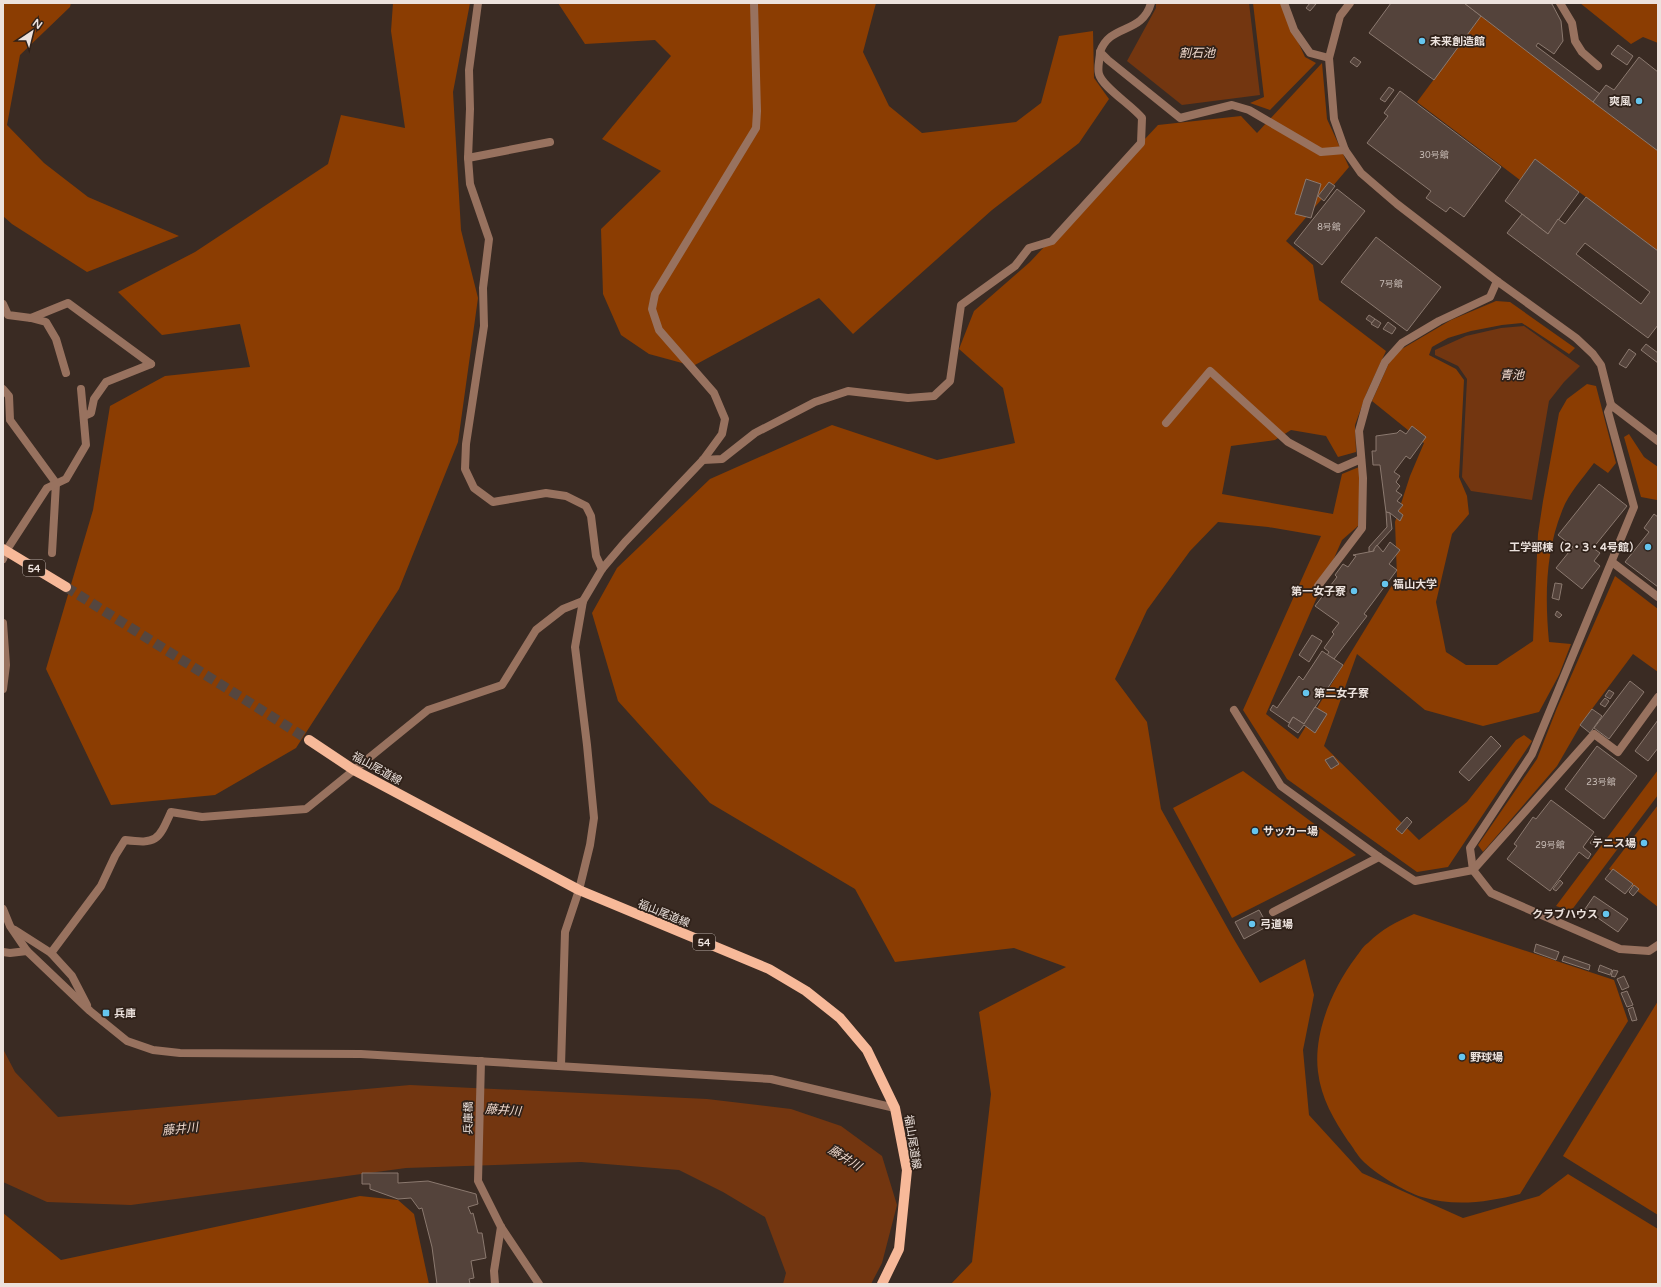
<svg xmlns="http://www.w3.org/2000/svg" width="1661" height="1287" font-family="'Varela Round','Noto Sans JP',sans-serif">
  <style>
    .green { fill: #8b3d02 }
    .water { fill: #733610 }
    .building { fill: #54433b; stroke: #8b796f; fill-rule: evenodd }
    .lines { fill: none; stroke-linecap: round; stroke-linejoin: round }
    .primary-tunnel { stroke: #55463f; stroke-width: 10; stroke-dasharray: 10 5; stroke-linecap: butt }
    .lane { stroke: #98725f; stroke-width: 8 }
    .street { stroke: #98725f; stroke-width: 8 }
    .primary { stroke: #f7b999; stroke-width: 10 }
    .poi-dot { fill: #65c5ee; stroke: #2f2119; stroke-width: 1.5 }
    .labels { text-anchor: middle; stroke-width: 3.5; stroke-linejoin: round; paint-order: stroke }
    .number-label { font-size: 9px; fill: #c6bab4 }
    .shield { fill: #2f2119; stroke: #b3a8a2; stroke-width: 1 }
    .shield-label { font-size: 10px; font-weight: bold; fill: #ece2dd }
    .poi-label { font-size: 11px; font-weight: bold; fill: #ece2dd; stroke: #2f2119; text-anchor: start }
    .street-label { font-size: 11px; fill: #ece2dd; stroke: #2f2119 }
    .water-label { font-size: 12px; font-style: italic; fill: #f0d9cd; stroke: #2f2119 }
  </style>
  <rect width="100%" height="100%" fill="#3a2b23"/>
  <!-- green -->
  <g class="green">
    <path d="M3,3H71L70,7L20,55L7,125L44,163L88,197L179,236L87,272L12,224L3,216Z"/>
    <path d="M393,3H470L453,92L461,230L478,298L458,442L399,589L296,748L215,795L111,805L46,669L93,510L110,406L165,376L250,367L240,324L162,335L118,292L195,252L328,164L341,115L405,128L391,31Z"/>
    <path d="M558,3H876L863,52L889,106L922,133L1016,122L1041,103L1059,36L1093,31L1094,78L1109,99L1079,143L992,210L853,334L819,298L693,366L649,354L621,335L603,294L601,229L661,171L602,139L671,56L655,40L585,44Z"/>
    <path d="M1253,3H1280L1305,57L1316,63L1270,110L1250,103L1264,97Z"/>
    <path d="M1580,3H1658V43L1643,37L1631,44Z"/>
    <path d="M1481,16L1658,151V251L1535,159L1520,180L1417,102Z"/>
    <path d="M1322,63L1327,119L1349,167L1286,241L1313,265L1319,300L1386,351L1367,392L1355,425L1356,452L1338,457L1326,436L1291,430L1275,440L1231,446L1222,494L1333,514L1342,474L1359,467L1360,477L1358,526L1342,540L1266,714L1298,739L1397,577L1395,522L1410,476L1424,443L1372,401L1389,363L1400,350L1451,320L1496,301L1510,302L1575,348L1569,354L1522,323L1502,325L1471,331L1448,338L1432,347L1429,355L1456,369L1464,380L1459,477L1467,496L1469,514L1452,534L1436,602L1446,652L1466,665H1497L1533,641L1538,534L1543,501L1559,413L1567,399L1587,384L1596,386L1616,463L1608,473L1594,463C1583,478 1568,494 1562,511C1545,553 1545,599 1549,642L1571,644L1559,675L1539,712L1483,726L1425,710L1357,654L1324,746L1419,840L1467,802L1516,740L1524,735L1532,741L1448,867L1417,872L1287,779L1243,710L1321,536L1268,527L1218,522L1190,551L1147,610L1115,679L1147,722L1161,809L1232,936L1260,983L1305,959L1314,995L1303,1050L1309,1115L1362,1173L1463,1218L1539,1196L1568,1174L1658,1229V1284H951L972,1262L991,1094L979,1012L1066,967L1014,948L895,962L855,889L710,803L618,701L592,613L617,568L710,479L832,425L937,460L1015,443L1003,388L959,349L974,311L1030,262L1158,125L1241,116L1257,133Z"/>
    <path d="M1629,434L1644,457L1658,467V498L1657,500L1641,497L1624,437Z"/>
    <path d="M1615,576L1658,609V672L1633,654L1583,721L1557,766L1483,852L1478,845L1537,759L1557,708Z"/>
    <path d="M1658,770V795L1571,911L1556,906Z"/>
    <path d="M1243,771L1356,855L1232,918L1173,808Z"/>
    <path d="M1658,805V907L1609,869Z"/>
    <path d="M1414,914L1614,980L1628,1021L1520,1194C1488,1202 1455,1207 1422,1197C1405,1192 1374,1173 1362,1160C1357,1155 1353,1147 1348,1141C1334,1120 1321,1098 1318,1072C1313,1033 1333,987 1356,957C1360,952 1363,946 1368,943C1382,929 1396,922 1414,914Z"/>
    <path d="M1658,1001V1215L1563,1156Z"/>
    <path d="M360,1196L398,1200L414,1214L429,1284H3V1213L61,1260Z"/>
  </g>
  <!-- water -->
  <g class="water">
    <path d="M1156,3H1249L1260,95L1182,105L1127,61L1156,8Z"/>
    <path d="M1524,326L1580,366L1564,382L1549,401L1532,500L1471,491L1462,477L1467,379L1458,366L1435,355V350L1466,336L1501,328Z"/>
    <path d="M3,1049L15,1072L58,1117L410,1085L707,1099L791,1109L841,1126L882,1156L897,1205L882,1263L871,1284H783L786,1273L765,1217L723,1192L679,1170L581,1162L406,1168L131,1205L47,1202L3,1182Z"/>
  </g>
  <!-- building -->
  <g class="building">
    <path d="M1310,3L1316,4L1310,11L1306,8Z"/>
    <path d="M1391,3H1464L1481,16L1434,80L1369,33Z"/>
    <path d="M1464,3H1550L1552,4L1561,21L1563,41L1554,54L1538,43L1536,46L1600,94L1593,102Z"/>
    <path d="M1618,45L1633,56L1627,65L1611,54Z"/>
    <path d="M1354,57L1361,62L1357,67L1350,62Z"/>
    <path d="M1639,57L1658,72V151L1593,102L1606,85L1614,90Z"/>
    <path d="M1389,87L1394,90L1385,102L1380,99Z"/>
    <path d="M1400,91L1501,167L1464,217L1450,207L1446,212L1426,198L1431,191L1367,143L1388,116L1384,113Z"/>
    <path d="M1535,159L1579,192L1548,234L1505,201Z"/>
    <path d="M1306,179L1321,184L1311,218L1295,214Z"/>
    <path d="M1329,182L1335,186L1324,201L1318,196Z"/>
    <path d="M1337,189L1365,211L1322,265L1294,243Z"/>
    <path d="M1586,197L1658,251V325L1648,338L1507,233L1522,214L1548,234L1558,219L1565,224ZM1585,243L1650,292L1641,304L1576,254Z"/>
    <path d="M1376,237L1441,287L1407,331L1341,282Z"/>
    <path d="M1369,315L1375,319L1372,323L1366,319Z"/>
    <path d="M1375,319L1381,323L1378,328L1371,324Z"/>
    <path d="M1388,322L1396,328L1392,334L1383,329Z"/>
    <path d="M1646,344L1658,353V363L1641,350Z"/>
    <path d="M1629,349L1636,354L1626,368L1619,364Z"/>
    <path d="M1412,426L1426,437L1410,459L1406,456L1394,472L1400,476L1396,482L1400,486L1396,491L1402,495L1397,501L1403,505L1398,511L1403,515L1400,521L1390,513L1386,512L1380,465H1373L1372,451H1376V436L1397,433L1400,430L1406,434Z"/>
    <path d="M1599,484L1627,506L1593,548L1600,553L1594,561L1600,566L1582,589L1556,568L1573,547L1558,535Z"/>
    <path d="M1386,512L1390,513L1392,529L1374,549V551L1369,552V547L1387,527Z"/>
    <path d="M1654,514L1658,517V587L1625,562L1649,532L1644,528Z"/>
    <path d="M1390,542L1400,550L1389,564L1397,570L1364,614L1367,616L1334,659L1327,655L1329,652L1324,648L1334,634L1332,632L1339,623L1315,606L1337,577L1335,575L1343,564L1348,567L1356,556L1353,555L1374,551V549L1377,545L1383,552Z"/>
    <path d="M1555,583L1562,584L1559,600L1552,598Z"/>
    <path d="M1557,611L1562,615L1559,618L1555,615Z"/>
    <path d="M1312,635L1322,641L1309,662L1299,655Z"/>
    <path d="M1322,651L1343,665L1304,724L1293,717L1289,723L1270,710L1273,705L1277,708L1299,676L1303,680Z"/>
    <path d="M1630,681L1644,692L1609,739L1594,728Z"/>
    <path d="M1609,690L1614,693L1610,699L1605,696Z"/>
    <path d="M1605,698L1609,701L1605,707L1600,704Z"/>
    <path d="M1315,707L1327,714L1315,733L1304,725L1298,733L1288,726L1293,717L1304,724Z"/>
    <path d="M1592,709L1602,716L1590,733L1580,725Z"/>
    <path d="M1658,720V748L1648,761L1635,751Z"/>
    <path d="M1491,736L1501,746L1469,781L1459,772Z"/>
    <path d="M1597,746L1637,776L1604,819L1565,789Z"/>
    <path d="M1333,756L1339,764L1331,769L1325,760Z"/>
    <path d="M1551,800L1594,832L1583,847L1591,854L1588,859L1579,852L1550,891L1507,859L1517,846L1514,844L1533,817L1536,819Z"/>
    <path d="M1407,817L1412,822L1402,834L1396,829Z"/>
    <path d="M1595,836L1599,839L1594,845L1590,843Z"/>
    <path d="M1613,869L1633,884L1625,894L1605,879Z"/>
    <path d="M1560,880L1563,883L1556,891L1553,889Z"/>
    <path d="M1634,885L1639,889L1633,896L1629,892Z"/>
    <path d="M1594,896L1628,919L1618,932L1585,909Z"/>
    <path d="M1259,910L1268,926L1244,939L1235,922Z"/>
    <path d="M1536,944L1559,952L1556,960L1534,952Z"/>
    <path d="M1564,956L1590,965L1589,970L1562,961Z"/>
    <path d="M1600,965L1612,970L1610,975L1598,971Z"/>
    <path d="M1613,970L1618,971L1615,977L1611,976Z"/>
    <path d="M1624,976L1629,987L1622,990L1617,979Z"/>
    <path d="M1627,991L1633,1005L1627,1007L1621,993Z"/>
    <path d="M1633,1007L1637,1020L1632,1021L1628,1009Z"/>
    <path d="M362,1173H398V1183L428,1181L476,1194L478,1204L468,1207L471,1214L473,1213L478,1233H482L486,1258L471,1261L474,1278L469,1279L470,1284H437L432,1247L422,1208L419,1209L411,1198L398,1199L370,1189V1184H362Z"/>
  </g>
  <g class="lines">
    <!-- primary-tunnel -->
    <path class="primary-tunnel" d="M66,587L309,740"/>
    <!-- lane -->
    <g class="lane">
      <path d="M1284,3L1294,30L1310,53L1329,58"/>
      <path d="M1350,3L1340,16L1329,58L1334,119L1345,150L1361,173L1397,204L1497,281L1576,338L1593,354L1601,365L1611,405L1658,441"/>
      <path d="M1560,3L1572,23L1575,41L1582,52L1598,66"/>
      <path d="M1611,405L1608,412L1634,507L1532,754L1470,848L1473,870L1491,893L1620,949L1649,951L1658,945"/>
      <path d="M1166,423L1210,371L1288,442L1338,469L1361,459"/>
      <path d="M1612,562L1658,597"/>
      <path d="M1318,586L1362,528L1363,478L1359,431L1367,402L1385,362L1402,343L1439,321L1490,297L1497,281"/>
      <path d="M1234,710L1281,786L1379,857L1415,881L1473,870L1594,734L1618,752L1658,697"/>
      <path d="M1273,912L1379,857"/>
    </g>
    <!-- street -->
    <g class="street">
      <path d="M478,3L469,70L470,109L468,158L470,184L489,239L483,288L484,326L466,444L465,469L474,488L493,502L546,493L566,496L586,506L591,516L596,556L602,569"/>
      <path d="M1151,3C1142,35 1110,23 1100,52L1108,60L1180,118L1232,105L1249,110L1321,152L1345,150"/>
      <path d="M468,158L550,142"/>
      <path d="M3,304L8,315L31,318L68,303L151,364"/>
      <path d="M31,318L46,322L56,339L66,373"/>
      <path d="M3,389L9,396L10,420L56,483L52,553"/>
      <path d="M84,416L91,413L94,399L106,382L151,364"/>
      <path d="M703,460L722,459L755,433L815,402L848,391L908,398L934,396L950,381L961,305L1015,266L1029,248L1052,241L1141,143L1142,118C1133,106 1102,87 1099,74C1097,68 1100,59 1100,52"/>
      <path d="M3,559L6,551L47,488L66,479L86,445L81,389"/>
      <path d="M3,623L6,665L3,689"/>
      <path d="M3,909L10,926L27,951L90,1011L127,1041L153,1050L180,1053L361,1054L771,1079L895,1108"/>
      <path d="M15,930L51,953L72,976L87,1005"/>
      <path d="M3,952L10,953L27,951"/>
      <path d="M51,953L101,886L115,856L125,840C157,844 158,841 171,812L202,817L306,809L428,710L502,685L536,630L563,609L583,601"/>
      <path d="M481,1061L478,1181L501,1227L539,1284"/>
      <path d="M561,1066L565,932L579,890L590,845L594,818L587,745L575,647L583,601L602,569L625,542L703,460L722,434L725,419L714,393L659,330L652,309L655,294L756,128L757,111L754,3"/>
      <path d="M495,1284L494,1271L501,1227"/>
    </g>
    <!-- primary -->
    <g class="primary">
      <path d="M3,549L66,587"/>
      <path d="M309,740L354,770L579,890L769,969L806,991L840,1018L867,1050L895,1108L907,1170L899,1249L882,1284"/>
    </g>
  </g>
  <!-- markers -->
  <g class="poi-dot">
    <circle cx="1422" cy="41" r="4"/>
    <circle cx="1639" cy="101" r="4"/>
    <circle cx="1648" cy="547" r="4"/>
    <circle cx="1385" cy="584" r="4"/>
    <circle cx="1354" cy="591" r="4"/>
    <circle cx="1306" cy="693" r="4"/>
    <circle cx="1255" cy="831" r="4"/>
    <circle cx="1644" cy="843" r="4"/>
    <circle cx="1606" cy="914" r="4"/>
    <circle cx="1252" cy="924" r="4"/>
    <rect x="102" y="1009" width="8" height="8" rx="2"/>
    <circle cx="1462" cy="1057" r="4"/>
  </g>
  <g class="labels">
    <!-- number labels -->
    <g class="number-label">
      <text x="1434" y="158">30号館</text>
      <text x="1329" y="230">8号館</text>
      <text x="1391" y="287">7号館</text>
      <text x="1601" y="785">23号館</text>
      <text x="1550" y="848">29号館</text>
    </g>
    <!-- shield labels -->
    <g class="shield">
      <rect x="23" y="560" width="22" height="16" rx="3"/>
      <rect x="693" y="934" width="22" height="16" rx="3"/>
    </g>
    <g class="shield-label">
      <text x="34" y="572">54</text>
      <text x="704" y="946">54</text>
    </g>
    <!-- poi labels -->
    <g class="poi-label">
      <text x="1430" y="45">未来創造館</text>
      <text x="1631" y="105" text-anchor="end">爽風</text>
      <text x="1640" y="551" text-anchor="end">工学部棟（2・3・4号館）</text>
      <text x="1393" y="588">福山大学</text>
      <text x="1346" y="595" text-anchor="end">第一女子寮</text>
      <text x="1314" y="697">第二女子寮</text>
      <text x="1263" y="835">サッカー場</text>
      <text x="1636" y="847" text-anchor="end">テニス場</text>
      <text x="1598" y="918" text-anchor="end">クラブハウス</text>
      <text x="1260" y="928">弓道場</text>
      <text x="114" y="1017">兵庫</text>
      <text x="1470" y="1061">野球場</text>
    </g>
    <!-- street labels -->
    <g class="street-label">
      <text transform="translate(377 768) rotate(29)" y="4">福山尾道線</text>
      <text transform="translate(664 913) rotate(22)" y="4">福山尾道線</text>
      <text transform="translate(468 1118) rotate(-89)" y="4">兵庫橋</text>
      <text transform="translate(913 1142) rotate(81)" y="4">福山尾道線</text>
    </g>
    <!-- water labels -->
    <g class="water-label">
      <text x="1197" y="57">割石池</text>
      <text x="1512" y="379">青池</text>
      <text transform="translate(503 1110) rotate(4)" y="4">藤井川</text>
      <text transform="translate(180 1129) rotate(-6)" y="4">藤井川</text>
      <text transform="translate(845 1158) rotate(32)" y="4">藤井川</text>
    </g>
  </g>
  <!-- border -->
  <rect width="1661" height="1287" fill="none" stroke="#ece2dd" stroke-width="8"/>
  <!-- north arrow -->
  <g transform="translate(32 32) rotate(35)" stroke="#2f2119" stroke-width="3" paint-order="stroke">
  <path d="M0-3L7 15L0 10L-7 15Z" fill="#ece2dd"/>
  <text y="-6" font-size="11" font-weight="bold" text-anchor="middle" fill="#ece2dd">N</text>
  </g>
</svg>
